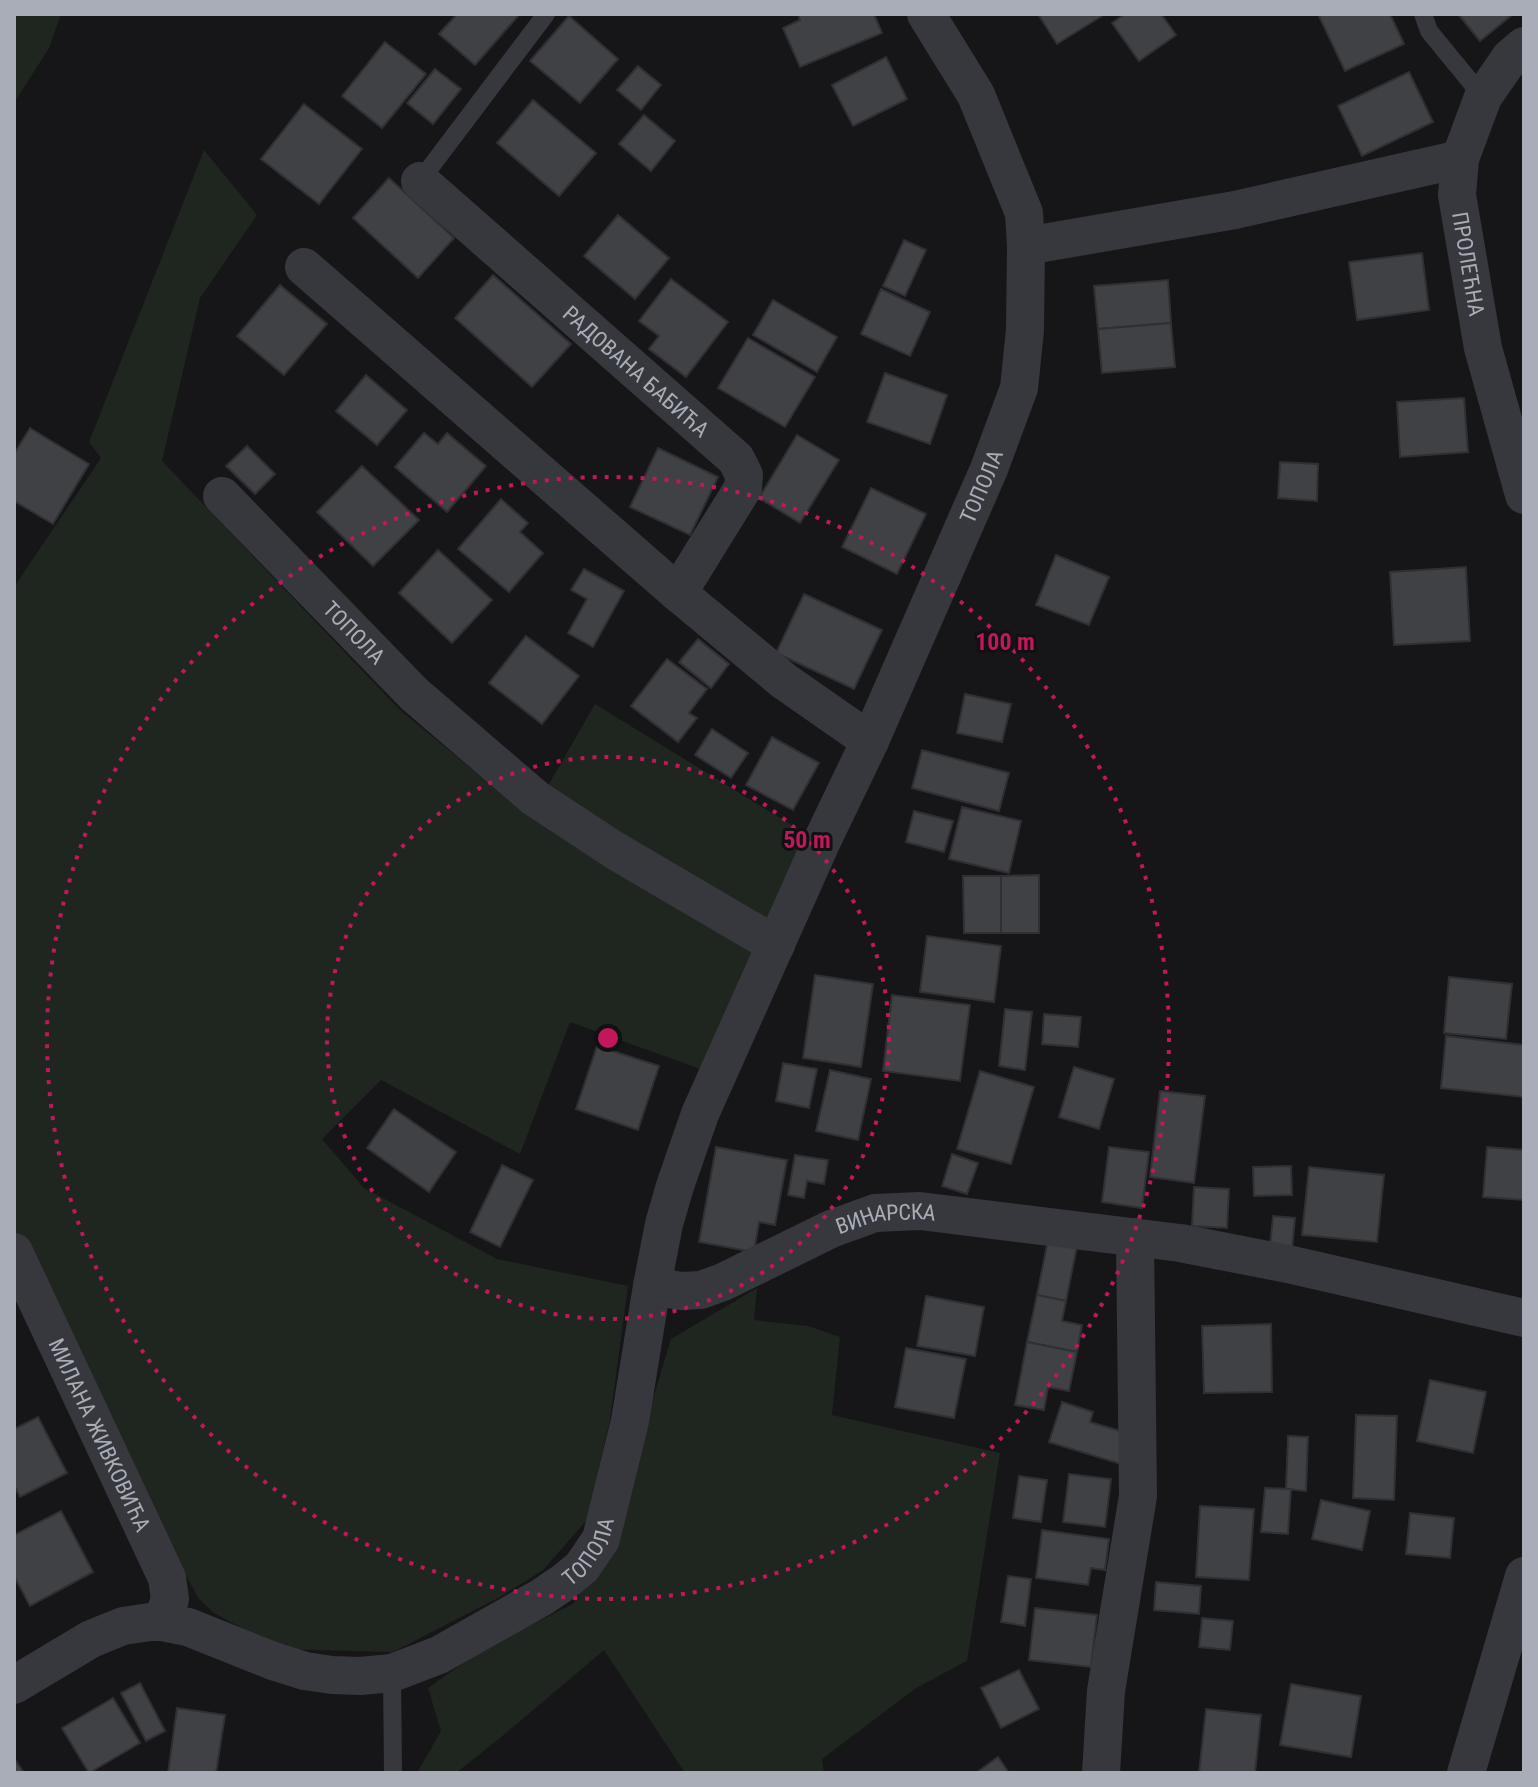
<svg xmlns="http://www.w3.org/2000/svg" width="1538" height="1787" font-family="'Roboto Condensed',sans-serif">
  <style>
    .green { fill: #1e261f }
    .building { fill: #404145; stroke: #303034; stroke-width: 2 }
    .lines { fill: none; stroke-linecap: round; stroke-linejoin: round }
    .service { stroke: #37383d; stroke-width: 18 }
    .minor { stroke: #37383d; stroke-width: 38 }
    .ring { fill: none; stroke: #c2185b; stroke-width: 4; stroke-dasharray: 4 8 }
    .labels { text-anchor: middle; stroke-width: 6; stroke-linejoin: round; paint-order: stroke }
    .street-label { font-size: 22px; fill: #a8adb8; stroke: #111113 }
    .centre { fill: #c2185b; stroke: #111113; stroke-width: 4 }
    .ring-label { font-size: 24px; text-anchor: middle; font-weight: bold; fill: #c2185b; stroke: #111113; stroke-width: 6; stroke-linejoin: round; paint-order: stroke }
  </style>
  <rect width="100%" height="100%" fill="#161618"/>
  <!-- green -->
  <g class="green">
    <path d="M14,14H61L49,48L14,103Z"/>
    <path d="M204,150L257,215L200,298L162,461L400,710L530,817L595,704L821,843L717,1075L570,1022L520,1154L381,1080L322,1139L364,1188L497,1259L628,1286L610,1420L599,1466L598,1495L586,1521L543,1570L500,1597L393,1652L280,1649L214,1613L198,1598L14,1248V587L101,458L89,442Z"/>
    <path d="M757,1288L754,1320L808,1326L840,1337L832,1415L1000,1453L967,1661L916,1688L822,1759L824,1773H685L604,1650L500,1738L456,1773H417L441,1731L428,1688L484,1648L573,1604L607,1553L627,1512L652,1402L671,1339Z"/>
  </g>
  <!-- building -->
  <g class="building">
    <path d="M457,14H516L518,16L475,65L439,34Z"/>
    <path d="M798,14H874L882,33L800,67L783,28L800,20Z"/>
    <path d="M1038,14H1101L1102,16L1057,44Z"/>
    <path d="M1125,14H1161L1176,35L1139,61L1112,23Z"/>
    <path d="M1318,14H1390L1404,44L1345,71Z"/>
    <path d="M1458,14H1513L1480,41Z"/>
    <path d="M569,16L618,59L580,103L530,61Z"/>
    <path d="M385,42L426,74L382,128L342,96Z"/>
    <path d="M886,57L907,99L853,126L832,85Z"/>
    <path d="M638,66L661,85L641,110L617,90Z"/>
    <path d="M435,69L461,89L433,124L407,103Z"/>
    <path d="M1409,72L1433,122L1362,156L1338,106Z"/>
    <path d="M533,100L596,153L559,196L497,143Z"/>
    <path d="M304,104L362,149L319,204L261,159Z"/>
    <path d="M644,115L675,141L651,171L619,144Z"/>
    <path d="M389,178L454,238L418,278L353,218Z"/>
    <path d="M618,215L669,258L635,299L584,256Z"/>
    <path d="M904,240L926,250L905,296L883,286Z"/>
    <path d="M1422,253L1429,310L1357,320L1349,262Z"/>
    <path d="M493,275L571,344L532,387L455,318Z"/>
    <path d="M671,279L728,322L686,377L649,349L659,336L639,321Z"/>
    <path d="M1168,280L1171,323L1098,329L1094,286Z"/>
    <path d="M280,285L327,324L284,375L237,336Z"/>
    <path d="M881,289L930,312L910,356L861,334Z"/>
    <path d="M773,300L837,337L817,372L753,335Z"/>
    <path d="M1171,323L1175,367L1102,373L1098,329Z"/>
    <path d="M748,338L815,377L785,427L718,388Z"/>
    <path d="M885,373L947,395L930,444L867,422Z"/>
    <path d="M366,375L407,410L377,445L336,411Z"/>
    <path d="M1464,398L1468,452L1400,457L1397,402Z"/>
    <path d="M30,428L89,464L53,524L14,501V454Z"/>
    <path d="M424,433L438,444L447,433L486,466L447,512L395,467Z"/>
    <path d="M797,435L839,460L800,523L759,498Z"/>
    <path d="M247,446L275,474L255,494L226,466Z"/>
    <path d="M658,448L718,477L690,535L630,507Z"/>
    <path d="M1280,462L1318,464L1317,501L1278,498Z"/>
    <path d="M362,466L419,520L373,566L317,512Z"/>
    <path d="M871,488L926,514L897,574L842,547Z"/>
    <path d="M501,499L528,523L520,532L543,553L509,592L458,549Z"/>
    <path d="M438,550L492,600L452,643L399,593Z"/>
    <path d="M1056,555L1109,577L1089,625L1036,605Z"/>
    <path d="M1466,567L1470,641L1394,645L1390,572Z"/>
    <path d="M584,569L624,591L593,647L568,633L587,599L571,590Z"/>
    <path d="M804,594L882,630L854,689L776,653Z"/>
    <path d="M526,636L579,676L542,724L489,683Z"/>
    <path d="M698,639L729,664L711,688L679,662Z"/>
    <path d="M667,659L707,689L689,713L697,718L678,742L631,706Z"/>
    <path d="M965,694L1011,704L1002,742L957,733Z"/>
    <path d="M712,729L748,753L731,778L695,755Z"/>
    <path d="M772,737L819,763L793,810L746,785Z"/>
    <path d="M922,750L1009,773L999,811L912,788Z"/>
    <path d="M962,807L1021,821L1009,873L949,859Z"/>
    <path d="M914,811L953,821L944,852L906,842Z"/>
    <path d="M1039,875V933H1001V876Z"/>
    <path d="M963,876H1001V933H964Z"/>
    <path d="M927,936L1001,946L994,1002L920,992Z"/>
    <path d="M815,975L873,984L861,1067L803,1058Z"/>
    <path d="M1449,977L1512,984L1506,1039L1444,1033Z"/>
    <path d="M892,995L970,1005L960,1081L883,1071Z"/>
    <path d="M1005,1009L1032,1012L1025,1070L999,1066Z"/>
    <path d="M1044,1014L1081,1017L1078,1047L1042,1044Z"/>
    <path d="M1446,1036L1524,1045V1097L1441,1088Z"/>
    <path d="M597,1046L659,1066L638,1130L576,1109Z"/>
    <path d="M783,1063L817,1069L809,1108L776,1101Z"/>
    <path d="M1074,1067L1114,1079L1099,1129L1059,1117Z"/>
    <path d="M830,1070L871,1079L858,1140L816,1131Z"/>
    <path d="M980,1071L1034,1087L1011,1164L957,1149Z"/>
    <path d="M1160,1091L1205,1096L1194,1183L1150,1177Z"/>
    <path d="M394,1109L456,1152L429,1192L367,1148Z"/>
    <path d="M716,1147L787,1160L775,1225L759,1222L754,1252L699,1242Z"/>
    <path d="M1109,1147L1149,1152L1142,1208L1102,1202Z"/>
    <path d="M1487,1147L1524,1150V1200L1483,1197Z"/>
    <path d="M952,1154L978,1163L967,1194L942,1186Z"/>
    <path d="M795,1155L828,1160L824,1184L807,1181L804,1198L788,1195Z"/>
    <path d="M502,1165L533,1180L500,1247L470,1232Z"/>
    <path d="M1291,1166L1292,1195L1254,1196L1253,1167Z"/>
    <path d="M1309,1167L1384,1175L1377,1242L1302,1235Z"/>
    <path d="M1194,1187L1229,1189L1227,1228L1192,1226Z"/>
    <path d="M1273,1216L1295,1218L1292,1249L1270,1247Z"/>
    <path d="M1048,1240L1077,1246L1066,1301L1037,1295Z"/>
    <path d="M1037,1295L1066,1301L1062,1321L1082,1325L1077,1352L1027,1342Z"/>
    <path d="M926,1296L984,1307L975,1356L917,1346Z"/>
    <path d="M1271,1324L1272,1392L1204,1393L1202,1326Z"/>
    <path d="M1027,1342L1077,1352L1069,1391L1048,1387L1044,1410L1015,1405Z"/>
    <path d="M906,1348L966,1359L954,1418L895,1407Z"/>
    <path d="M1430,1380L1486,1392L1473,1453L1417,1441Z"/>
    <path d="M1062,1402L1093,1412L1090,1422L1130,1434L1121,1464L1049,1442Z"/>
    <path d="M1356,1415L1397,1416L1394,1500L1353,1498Z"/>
    <path d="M38,1417L67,1473L20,1497L14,1485V1429Z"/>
    <path d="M1288,1436L1308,1437L1306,1491L1286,1489Z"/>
    <path d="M1069,1474L1111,1479L1105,1527L1063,1522Z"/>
    <path d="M1019,1476L1047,1480L1041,1522L1013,1518Z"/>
    <path d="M1265,1488L1291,1489L1288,1534L1261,1532Z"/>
    <path d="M1321,1500L1370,1511L1362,1550L1312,1539Z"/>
    <path d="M1200,1506L1254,1509L1249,1580L1196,1577Z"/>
    <path d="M61,1511L93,1572L30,1606L14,1576V1535Z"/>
    <path d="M1410,1513L1454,1518L1450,1558L1406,1554Z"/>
    <path d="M1042,1530L1109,1539L1105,1570L1091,1568L1088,1585L1036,1578Z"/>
    <path d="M1008,1576L1031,1579L1025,1626L1001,1622Z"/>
    <path d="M1156,1582L1201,1586L1199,1614L1154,1610Z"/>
    <path d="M1035,1608L1097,1615L1091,1667L1029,1660Z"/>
    <path d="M1202,1618L1233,1621L1230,1650L1199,1647Z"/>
    <path d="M1019,1670L1039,1709L1001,1728L981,1688Z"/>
    <path d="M140,1683L165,1731L146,1741L121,1693Z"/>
    <path d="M1291,1684L1361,1696L1351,1757L1280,1745Z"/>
    <path d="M113,1698L140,1743L89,1773L62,1728Z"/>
    <path d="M177,1708L225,1715L216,1773H168Z"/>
    <path d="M1206,1709L1261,1715L1255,1773H1199Z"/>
    <path d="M998,1757L1009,1773H976Z"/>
    <path d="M14,1758L24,1773H14Z"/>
  </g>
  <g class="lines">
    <!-- service -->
    <g class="service">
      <path d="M1423,14L1429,31L1483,97"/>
      <path d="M420,181L546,14"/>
      <path d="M392,1673L393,1773"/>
    </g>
    <!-- minor -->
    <g class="minor">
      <path id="s1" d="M1524,46L1510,58L1483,97L1460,159L1457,195L1483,348L1524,495"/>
      <path id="s2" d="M420,181L736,459L744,475L743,488L678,593"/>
      <path d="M1026,246L1235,210L1460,159"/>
      <path d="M304,267L678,593L784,681L870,741"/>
      <path id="s3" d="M222,496L414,694L535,798L614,850L776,945"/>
      <path id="s4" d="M14,1252L167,1578L170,1599L162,1622"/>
      <path id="s5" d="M652,1286L681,1291L701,1290L723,1282L831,1229L875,1213L920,1211L1180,1243L1288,1264L1524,1318"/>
      <path id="s6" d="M14,1685L91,1639L123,1626L150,1622H162L188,1627L273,1661L305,1671L332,1675L360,1676L392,1673L439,1655L542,1597L564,1582L582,1567L601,1539L630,1421L652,1286L664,1224L675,1186L700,1114L821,843L870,741L989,469L1019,388L1025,330L1026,246L1024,213L976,95L926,14"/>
      <path d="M1101,1773L1106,1691L1138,1496L1135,1237"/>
      <path d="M1466,1773L1524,1576"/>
    </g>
  </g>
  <!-- distance rings -->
  <g class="ring">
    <circle cx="608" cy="1038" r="281"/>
    <circle cx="608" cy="1038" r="561"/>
  </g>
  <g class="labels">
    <!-- street labels -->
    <g class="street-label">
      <text dy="8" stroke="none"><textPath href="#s1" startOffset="238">ПРОЛЕЋНА</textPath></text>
      <text dy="8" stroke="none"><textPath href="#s2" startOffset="288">РАДОВАНА БАБИЋА</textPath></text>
      <text dy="8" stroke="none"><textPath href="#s6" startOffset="1780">ТОПОЛА</textPath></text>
      <text dy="8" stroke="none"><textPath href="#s3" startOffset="190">ТОПОЛА</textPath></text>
      <text dy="8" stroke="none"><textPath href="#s5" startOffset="250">ВИНАРСКА</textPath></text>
      <text dy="8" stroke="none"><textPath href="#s4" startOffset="202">МИЛАНА ЖИВКОВИЋА</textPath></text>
      <text dy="8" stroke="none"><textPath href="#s6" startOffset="638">ТОПОЛА</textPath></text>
    </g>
  </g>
  <circle cx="608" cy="1038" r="12" class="centre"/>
  <g class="ring-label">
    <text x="1005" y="650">100 m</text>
    <text x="807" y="848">50 m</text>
  </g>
  <!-- border -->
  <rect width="1538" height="1787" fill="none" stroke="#a8adb8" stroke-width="32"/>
</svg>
